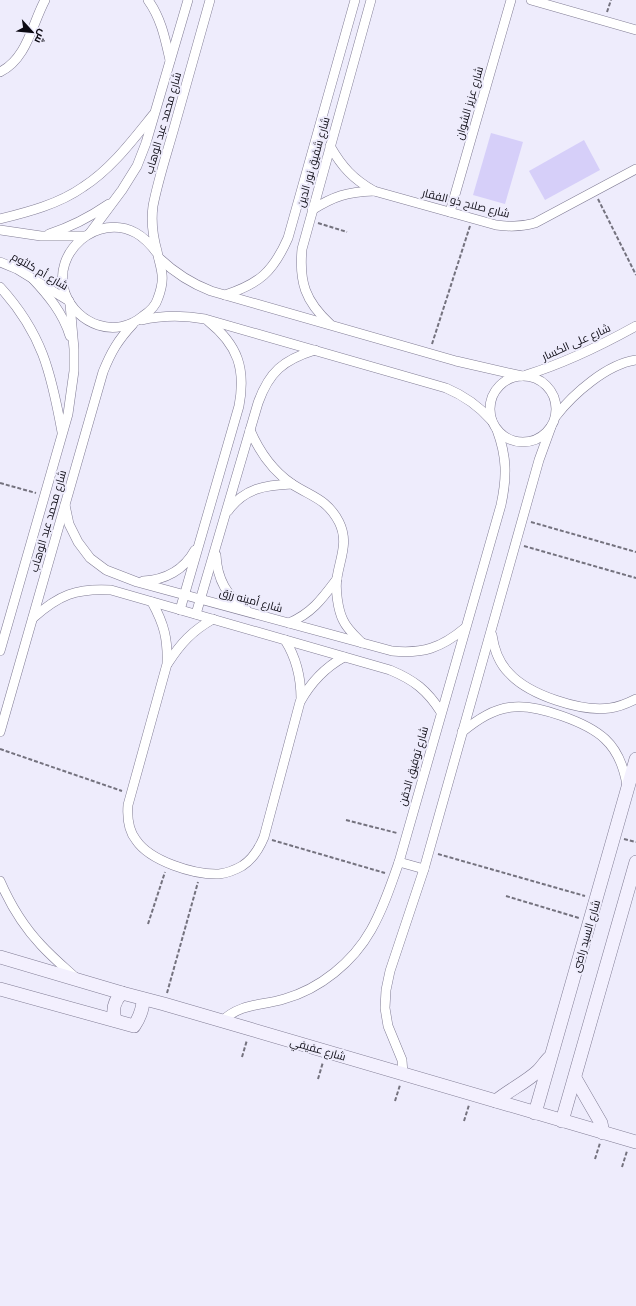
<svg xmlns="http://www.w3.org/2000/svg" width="636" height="1306" font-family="Roboto,Cairo,sans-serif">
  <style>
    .green { fill: #d6cff9 }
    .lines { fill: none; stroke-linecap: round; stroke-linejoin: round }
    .street-casing { stroke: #807c94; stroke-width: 10 }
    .secondary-casing { stroke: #807c94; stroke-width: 14 }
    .path { stroke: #74727e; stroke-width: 2; stroke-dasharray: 4 2; stroke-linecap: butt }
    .street { stroke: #fff; stroke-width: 9 }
    .secondary { stroke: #f3f0fe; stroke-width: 13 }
    .labels { text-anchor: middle; stroke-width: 4; stroke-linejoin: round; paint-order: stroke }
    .street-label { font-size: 11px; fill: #0c0a13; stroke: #eeecfc }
  </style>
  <rect width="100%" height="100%" fill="#eeecfc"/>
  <!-- green -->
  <g class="green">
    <path d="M491,133L523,142L505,204L473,195Z"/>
    <path d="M584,140L600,170L545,200L529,171Z"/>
  </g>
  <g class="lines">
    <defs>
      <g id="street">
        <path d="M148,0C161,18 165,38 170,60"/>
        <path d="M531,0L636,30"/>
        <path d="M0,72C27,59 32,24 45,0"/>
        <path d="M330,146C342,167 353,179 374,191L496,225C510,227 521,227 535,223L636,169"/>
        <path d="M312,210C334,196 347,192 374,191"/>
        <path d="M450,212L511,0"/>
        <path d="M0,219C28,212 59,204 83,187C111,169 132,141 153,115"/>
        <path d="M0,230L41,236H84"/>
        <path d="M90,233L122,190L137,166L146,143L188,0"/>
        <path d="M49,234C71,227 90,217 109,204"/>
        <path d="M157,253C151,245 145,238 136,233C98,212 51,252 65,293C77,325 116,339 143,316C149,312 156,305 158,298C166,276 161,271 157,251C153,237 151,221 153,206C158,180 167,153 174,128C186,85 198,43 210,0"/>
        <path d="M159,258C175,273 190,283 211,291L456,361L522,376"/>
        <path d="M0,262L17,269L69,301"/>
        <path d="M32,278C48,295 63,313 70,336"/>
        <path d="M0,287C42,333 51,372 62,432"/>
        <path d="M225,295C259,284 273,272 288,238L355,0"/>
        <path d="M141,320C163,315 183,315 205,319L446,388C465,396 479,406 492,421"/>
        <path d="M330,324C305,301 299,282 302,249L371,0"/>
        <path d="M526,375C565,363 600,346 636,326"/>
        <circle cx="523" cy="409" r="33"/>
        <path d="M556,416C573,394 607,364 636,360"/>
        <path d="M250,430C259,451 273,471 292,484C312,497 327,499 339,522C349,542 340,558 337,578C335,589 338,610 343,620C347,629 355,636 362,643"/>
        <path d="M65,505L69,524L78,542L90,558L106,570L137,582L392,651C423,654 441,648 465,628"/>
        <path d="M228,511C244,488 266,485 292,484"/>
        <path d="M216,555C217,578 227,597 246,609"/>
        <path d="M143,581C165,580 184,570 195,550"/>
        <path d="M152,602C164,624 168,639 167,664L128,805C127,818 128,830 136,840C150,861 194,875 219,874C227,873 235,870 242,866C253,859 259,849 264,837L300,702C311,682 324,668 344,657"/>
        <path d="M180,610L239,406C246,369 238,345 208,321"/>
        <path d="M196,614L258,403C269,372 283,360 315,350"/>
        <path d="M33,618C59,595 76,588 111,590L390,670C414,680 427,690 441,712"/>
        <path d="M289,623C312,613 322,599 337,579"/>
        <path d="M492,635C494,649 499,663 509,673C529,695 581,712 610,708C620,707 628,703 636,699"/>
        <path d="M285,640C297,659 301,677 301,699"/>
        <path d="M0,651L68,414L74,371V349L70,304"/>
        <path d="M168,663C181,643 192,631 213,619"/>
        <path d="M0,732L103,372C111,352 118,340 133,324"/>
        <path d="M462,732C477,720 494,708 514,707C538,705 587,722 605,739C618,751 624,768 627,785"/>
        <path d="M399,862L424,869"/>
        <path d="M0,881C10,904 24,927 41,945C52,957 65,968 77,979"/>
        <path d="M222,1021C241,1003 261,1006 284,999C320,989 353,962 371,930C383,909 391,885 399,862L501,505C507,477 507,457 497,430"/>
        <path d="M403,1074L402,1060L388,1026L385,1008L386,990L390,971L424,869L539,460L551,427"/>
      </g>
      <g id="secondary">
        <path d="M0,957L122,993L164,1004L250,1029L636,1142"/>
        <path d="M0,989L134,1026C140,1017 143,1009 143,999"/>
        <path d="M115,1020C112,1009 114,1001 122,993"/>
        <path d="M575,1078L601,1123L603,1133"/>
        <path d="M496,1101C509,1090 525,1083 538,1071C542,1067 545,1062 549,1058"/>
        <path d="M535,1113L636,759"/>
        <path d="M562,1121L636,862"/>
      </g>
    </defs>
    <!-- street casing -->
    <use href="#street" class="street-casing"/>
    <!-- secondary casing -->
    <use href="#secondary" class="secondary-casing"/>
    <!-- path -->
    <g class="path">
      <path d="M607,12L611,0"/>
      <path d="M598,199L636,275"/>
      <path d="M318,223L347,232"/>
      <path d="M432,344L470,226"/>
      <path d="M0,483L36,493"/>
      <path d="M531,522L636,552"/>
      <path d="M524,546L636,578"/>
      <path d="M0,749L122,791"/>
      <path d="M346,820L397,833"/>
      <path d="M624,839L636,842"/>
      <path d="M272,840L385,873"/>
      <path d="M438,854L585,896"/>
      <path d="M506,896L579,918"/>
      <path d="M148,924L165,872"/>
      <path d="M167,993L198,882"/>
      <path d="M242,1057L247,1040"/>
      <path d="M318,1079L323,1062"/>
      <path d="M395,1101L400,1085"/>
      <path d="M464,1121L469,1105"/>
      <path d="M595,1159L600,1143"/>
      <path d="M622,1167L627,1151"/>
    </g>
    <!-- street -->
    <use href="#street" class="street"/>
    <!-- secondary -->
    <use href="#secondary" class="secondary"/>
  </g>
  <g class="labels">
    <!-- street labels -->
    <g class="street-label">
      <text transform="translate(469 103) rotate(-74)" y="4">شارع عزيز الشوان</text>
      <text transform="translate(163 123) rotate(-74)" y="4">شارع محمد عبد الوهاب</text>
      <text transform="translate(313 162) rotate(-74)" y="4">شارع شفيق نور الدين</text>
      <text transform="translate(466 203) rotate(14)" y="4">شارع صلاح ذو الفقار</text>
      <text transform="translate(40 271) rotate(30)" y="4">شارع أم كلثوم</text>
      <text transform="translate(576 342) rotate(-24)" y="4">شارع على الكسار</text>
      <text transform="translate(48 521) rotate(-74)" y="4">شارع محمد عبد الوهاب</text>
      <text transform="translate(251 600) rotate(15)" y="4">شارع أمينه رزق</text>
      <text transform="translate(413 766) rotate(-74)" y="4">شارع توفيق الدقن</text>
      <text transform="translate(586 936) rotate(-74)" y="4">شارع السيد راضى</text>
      <text transform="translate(318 1049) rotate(16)" y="4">شارع عفيفي</text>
    </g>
  </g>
  <!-- north arrow -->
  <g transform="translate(32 32) rotate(117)" stroke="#eeecfc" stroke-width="3" paint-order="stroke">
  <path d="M0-3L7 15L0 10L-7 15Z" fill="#0c0a13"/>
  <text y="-6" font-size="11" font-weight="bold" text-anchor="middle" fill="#0c0a13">ش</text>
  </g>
</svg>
